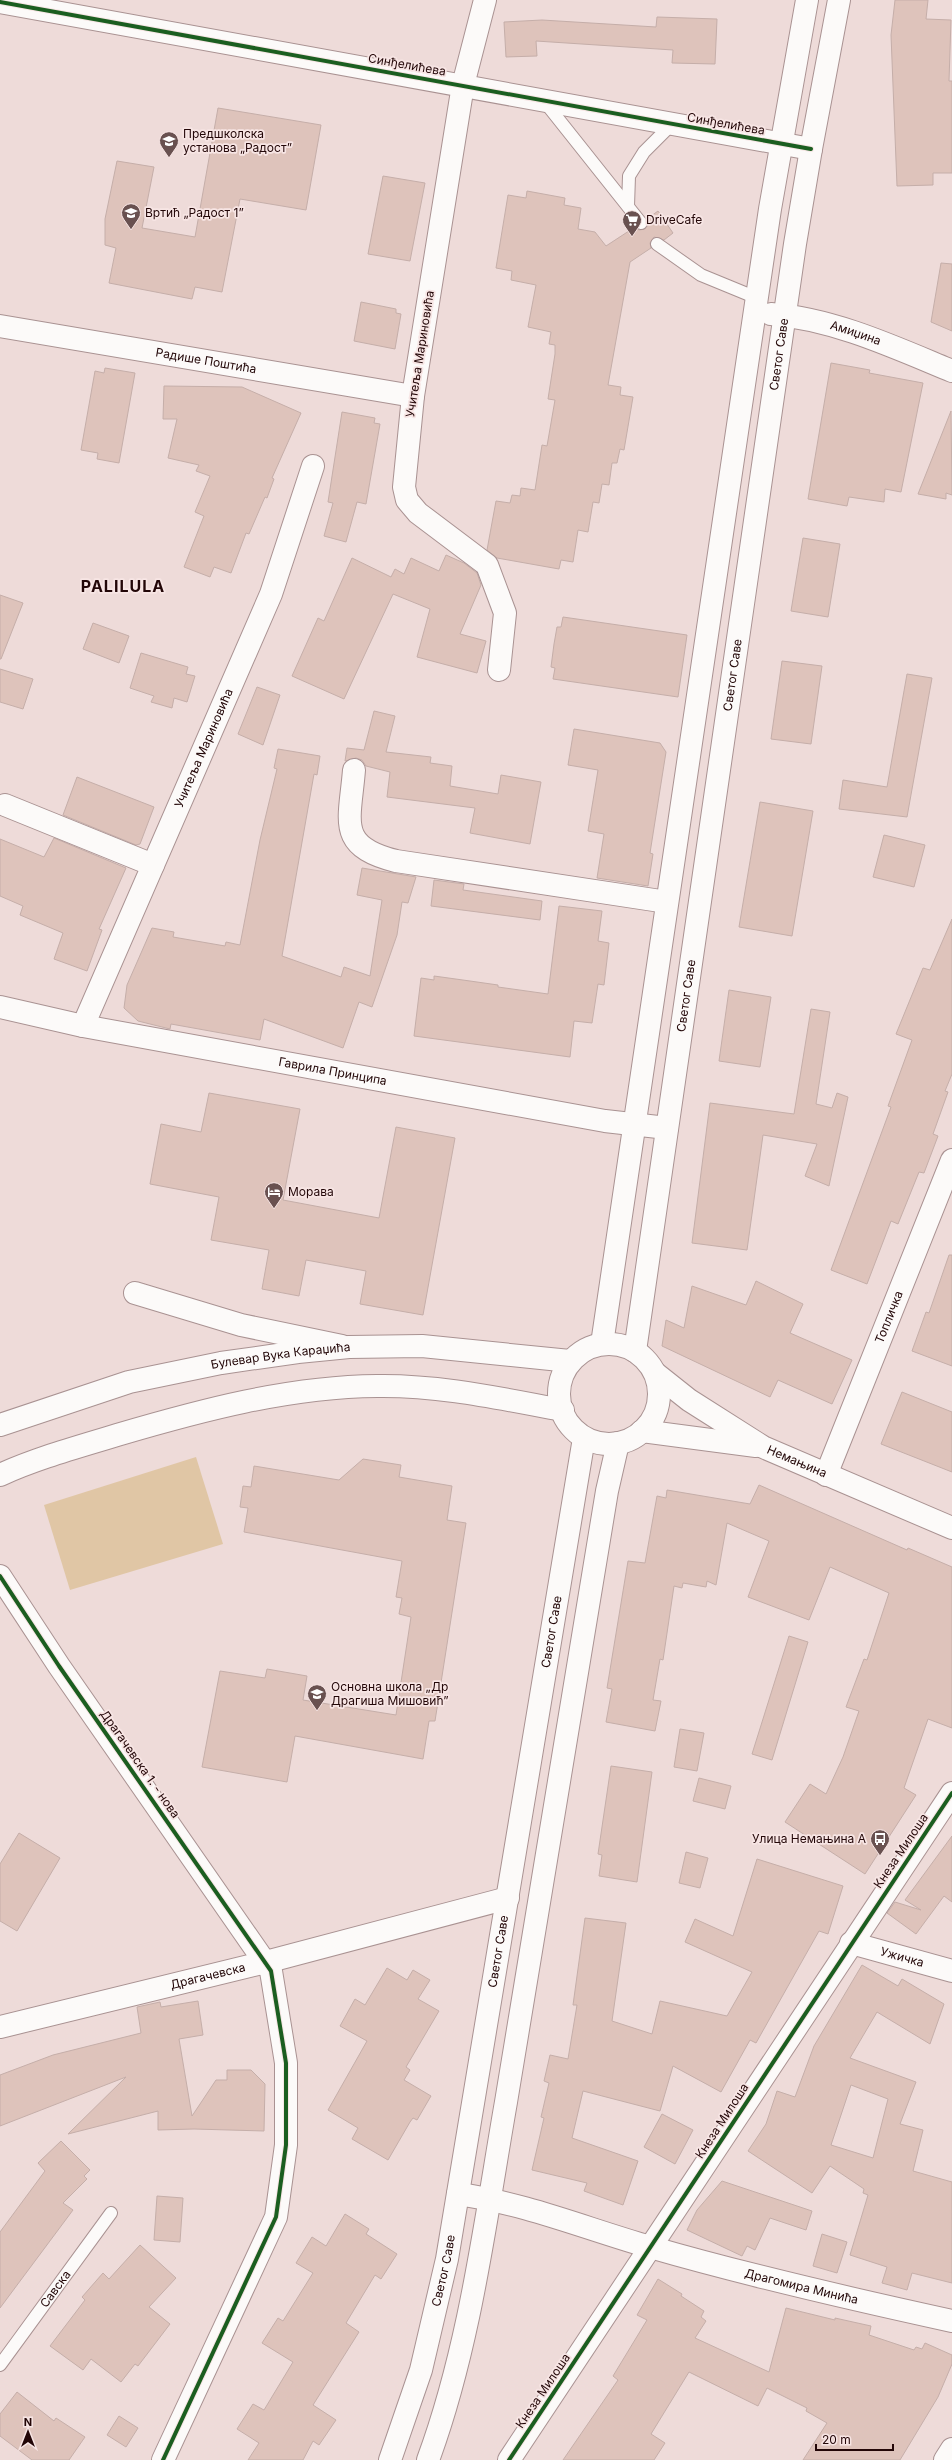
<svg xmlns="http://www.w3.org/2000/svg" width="952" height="2460" font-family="Inter,sans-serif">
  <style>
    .green { fill: #e0c6a5 }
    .building { fill: #dec3bb; stroke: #c5aea9; fill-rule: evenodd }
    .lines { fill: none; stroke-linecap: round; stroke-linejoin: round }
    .lane-casing { stroke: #a99292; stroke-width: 14 }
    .street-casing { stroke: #a99292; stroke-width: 24 }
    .secondary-casing { stroke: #a99292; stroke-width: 24 }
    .lane { stroke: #fcfaf9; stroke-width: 12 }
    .street { stroke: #fcfaf9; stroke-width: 22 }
    .secondary { stroke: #fcfaf9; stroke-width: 22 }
    .cycleway-casing { stroke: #f7e5e4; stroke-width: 6 }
    .cycleway { stroke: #1b5e20; stroke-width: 4 }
    .labels { text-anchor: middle; stroke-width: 3.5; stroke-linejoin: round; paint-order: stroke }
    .street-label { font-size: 12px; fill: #220607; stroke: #f7e5e4 }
    .poi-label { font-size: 12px; fill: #220607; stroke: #f7e5e4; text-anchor: start }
    .district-label { font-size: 16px; font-weight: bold; letter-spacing: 1px; fill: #220607; stroke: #f7e5e4 }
  </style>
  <rect width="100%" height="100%" fill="#eedbd9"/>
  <!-- green -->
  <path class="green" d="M196,1457L223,1544L70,1590L44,1505Z"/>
  <!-- building -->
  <g class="building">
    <path d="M895,0H928L926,19L951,20L949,81H952V173H933V185L897,186L891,35Z"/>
    <path d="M657,17L717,19L715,64L672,63L673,50L536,41L537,56L506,57L504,22L542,20L656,27Z"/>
    <path d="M218,108L321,125L306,210L240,199L222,292L195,287L192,299L109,283L116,248L105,245V219L117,161L154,167L142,228L195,237Z"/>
    <path d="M383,176L425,183L410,261L368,254Z"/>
    <path d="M527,191L565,198L564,205L581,208L578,229L595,232L606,246L635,227L639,230L645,229L648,225L647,219L658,211L673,233L664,240L654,237L650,243L651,248L630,262L608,385L621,387L620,395L633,397L624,450L620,449L617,463H612L609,485L602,484L599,503L593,502L588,532L578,530L573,562L561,560L559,569L497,558L487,550L496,501L510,503L512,495L520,496L521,488L535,490L542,445L547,446L555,400L548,399L555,354V345L549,344L551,332L528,327L536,285L511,280L512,271L496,268L508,195L526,198Z"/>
    <path d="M941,263L952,264V331L931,322Z"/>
    <path d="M361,302L396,309V313L401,314L395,349L354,341Z"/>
    <path d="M831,363L870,370L869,373L923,383L901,492L885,489L884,502L849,497L847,506L808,499Z"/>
    <path d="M105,368L135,373L119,463L97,459L98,453L81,450L95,371L104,373Z"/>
    <path d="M164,386L242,387L301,413L272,478L274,479L267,498L265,497L249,534L246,533L231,573L214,567L210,577L184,567L204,516L195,512L210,476L196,471L199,465L168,458L177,419H163Z"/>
    <path d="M951,411L952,495L946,493V499L918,494Z"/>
    <path d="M342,412L375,418L374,423L380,424L366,504L357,502L346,542L324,536L333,503L328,502Z"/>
    <path d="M803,538L840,544L828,617L791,611Z"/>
    <path d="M446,555L464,563L477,573L481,585L460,634L486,641L477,673L417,657L430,609L393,594L344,699L292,676L318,618L324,621L352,558L391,577L395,569L404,574L411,558L439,571Z"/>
    <path d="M0,595L23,603L1,659H0Z"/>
    <path d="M563,617L687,635L678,697L553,679L555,668L551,667L554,644L557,627H561Z"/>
    <path d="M93,623L129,636L119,663L83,649Z"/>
    <path d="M141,653L188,667L186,674L195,676L187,702L174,698L172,708L151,702L154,696L130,688Z"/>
    <path d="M782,661L822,666L811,744L771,739Z"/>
    <path d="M0,669L33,679L23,709L0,702Z"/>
    <path d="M907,674L932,678L907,817L839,809L843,780L887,787Z"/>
    <path d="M257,687L280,695L263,745L238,734Z"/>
    <path d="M374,711L395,716L386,752L431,757L430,763L452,766L450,786L498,794L501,775L541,782L530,844L470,833L475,808L387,797L390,772L366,766L362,760L356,758L345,761L347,748L364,750Z"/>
    <path d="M574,729L660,743L666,752L650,853L653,854L648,886L597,878L604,834L588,831L598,770L568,765Z"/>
    <path d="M278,749L320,756L317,775L314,774L282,956L341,977L344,967L370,976L382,900L357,895L362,868L416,877L408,903L402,902L397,935L372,1007L359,1002L343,1048L264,1019L260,1040L171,1024L170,1029L138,1021L124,1008L127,985L152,928L174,932L173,937L225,946L226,942L240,945L260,840L277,769L274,768Z"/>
    <path d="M77,777L154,807L140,844L136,845L63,815Z"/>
    <path d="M760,802L813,811L792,936L739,927Z"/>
    <path d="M884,835L925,845L914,887L873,877Z"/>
    <path d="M54,838L126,868L99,929L102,930L87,971L54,959L63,933L20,915L23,906L0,896V839L44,857Z"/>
    <path d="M434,880L464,884L463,890L542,901L540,920L431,906Z"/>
    <path d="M559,906L602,911L598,941L609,943L604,985L598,984L592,1023L574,1021L570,1057L414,1036L421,978L434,980V976L470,981L498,985V987L548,994Z"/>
    <path d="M952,919V1074L945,1091L948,1092L933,1134L938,1136L924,1173L919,1172L898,1224L891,1221L867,1284L831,1270L891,1107L888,1106L912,1040L896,1034L923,968L930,970Z"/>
    <path d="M729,990L771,997L760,1067L719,1061Z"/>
    <path d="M811,1009L830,1012L816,1104L832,1108L837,1093L848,1097L829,1186L805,1176L817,1144L763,1135L747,1250L692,1243L710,1103L794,1114Z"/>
    <path d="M209,1093L300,1109L283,1200L379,1218L396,1127L455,1138L423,1315L360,1304L366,1271L306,1260L299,1296L262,1289L269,1250L211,1240L219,1197L150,1184L161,1124L201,1132Z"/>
    <path d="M949,1255H952V1366L912,1351L926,1312L929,1313Z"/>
    <path d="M756,1281L803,1304L790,1333L852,1360L832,1404L778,1380L770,1397L662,1346L666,1320L684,1328L692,1286L746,1305Z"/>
    <path d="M902,1392L952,1412V1472L881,1444Z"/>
    <path d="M363,1459L401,1465L399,1477L452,1486L447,1520L466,1523L435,1721H429L423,1759L295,1736L287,1782L202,1767L220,1671L265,1678L267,1669L307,1676L303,1700L396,1715L411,1617L399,1614L402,1598L396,1597L402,1561L244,1532L248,1508L240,1507L243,1486L251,1487L254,1466L339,1480Z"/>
    <path d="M759,1485L907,1550L908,1548L952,1567V1728L928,1719L904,1788L916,1795L865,1874L785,1822L810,1784L826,1794L843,1757L859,1711L846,1707L864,1659L867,1660L889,1593L830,1567L809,1620L748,1597L769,1541L727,1523L716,1585L707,1581L706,1587L683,1583L682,1588L674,1586L663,1660L660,1659L653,1700L661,1701L655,1731L606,1722L612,1689L607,1688L628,1561L645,1563L657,1496L666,1498L667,1490L750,1504Z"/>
    <path d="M789,1636L808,1642L772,1760L752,1754Z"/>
    <path d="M680,1729L704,1733L697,1771L674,1767Z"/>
    <path d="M611,1766L652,1772L637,1882L599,1876L602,1855L598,1854Z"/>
    <path d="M699,1778L731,1786L725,1809L693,1801Z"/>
    <path d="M19,1833L60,1858L17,1931L0,1921V1864Z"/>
    <path d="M952,1836V1902L944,1896L916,1934L887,1913L895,1902L921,1910L905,1900Z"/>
    <path d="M686,1852L708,1858L700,1888L679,1883Z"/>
    <path d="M757,1859L843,1886L828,1934L819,1931L756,2043L750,2040L721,2092L673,2066L660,2111L583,2091L572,2138L638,2161L623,2205L584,2191L587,2183L532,2170L544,2118L541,2117L549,2083L544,2081L550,2055L568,2059L577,2005H573L585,1918L626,1923L612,2021L652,2034L660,2001L727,2016L752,1972L685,1942L695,1919L733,1936Z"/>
    <path d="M862,1965L898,1986L902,1979L944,2004L930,2044L877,2012L850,2058L916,2082L900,2124L923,2130L913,2171L952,2182V2283L912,2273L907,2290L882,2283L887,2267L850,2255L868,2195L863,2193L864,2189L830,2166L812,2193L748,2151L766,2124L777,2091L795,2097L814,2046ZM851,2085L888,2099L873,2158L831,2145Z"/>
    <path d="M387,1968L407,1980L413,1970L430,1980L418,1999L439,2011L406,2067L410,2070L404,2080L431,2096L417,2120L413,2118L410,2122L388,2160L352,2139L358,2128L328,2110L367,2041L340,2026L355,1999L365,2005Z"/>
    <path d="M198,2001L203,2035L179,2039L192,2116L216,2080H227V2070H251L265,2084L264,2131L194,2129L158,2130V2111L68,2134L126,2077L0,2126V2075L53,2055L141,2033L137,2007L160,2002L161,2007Z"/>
    <path d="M662,2114L693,2130L675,2164L644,2147Z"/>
    <path d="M61,2141L90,2170L84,2176L87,2179L63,2203L73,2210L0,2308V2232L45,2171L38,2163Z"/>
    <path d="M722,2181L812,2211L806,2230L770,2218L755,2250L747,2246L742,2256L687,2230L697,2210Z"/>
    <path d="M157,2196L183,2198L180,2242L154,2240Z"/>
    <path d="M345,2214L369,2229L366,2234L397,2254L381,2279L375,2275L346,2323L359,2332L313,2405L336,2420L319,2445L313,2441L303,2460H248L259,2443L237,2429L253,2404L264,2410L293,2362L262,2343L278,2318L283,2321L313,2273L296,2263L312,2237L326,2246Z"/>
    <path d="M822,2234L847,2242L837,2273L813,2266Z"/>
    <path d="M140,2245L176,2278L149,2307L170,2324L138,2366L135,2364L121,2382L91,2359L83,2370L50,2346L85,2300L82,2297L103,2273L109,2279Z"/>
    <path d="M658,2279L682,2294L681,2296L704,2311L701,2317L706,2321L695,2338L769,2372L786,2308L835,2320V2318L871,2326L869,2335L914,2350L916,2347L922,2349L925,2343L952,2355V2364L938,2397L900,2460H803L827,2423L806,2411L807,2408L767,2388L758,2406L689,2372L651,2434L665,2443L654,2460H563L618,2380L613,2376L647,2320L637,2315Z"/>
    <path d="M17,2392L54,2421L56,2418L85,2437L69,2460H32L0,2436V2414Z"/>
    <path d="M119,2416L138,2428L126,2447L107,2435Z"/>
  </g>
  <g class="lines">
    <defs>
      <g id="lane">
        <path d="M544,101L641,223"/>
        <path d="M628,206L629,176L644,152L672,124"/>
        <path d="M657,244L701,275L757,298"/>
        <path id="s1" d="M0,2365L111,2213"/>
      </g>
      <g id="street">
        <path d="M485,0L463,85L413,396L404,487L407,500L418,513L487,565L505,613L499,670"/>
        <path d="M0,2L811,149"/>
        <path id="s2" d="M0,326L413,396"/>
        <path d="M354,770C350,821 336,846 396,861L667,902"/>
        <path d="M5,805L153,865"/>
        <path id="s3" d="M0,1007L83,1026L605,1121L667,1128"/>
        <path id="s4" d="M83,1026L271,594L313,466"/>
        <path d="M135,1293L241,1325L342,1346"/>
        <path id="s5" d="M826,1475L952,1160"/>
        <path d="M0,1576L59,1666L271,1971L286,2063V2145L276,2217L163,2460"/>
        <path id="s6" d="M851,1943L952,1971"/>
        <path id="s7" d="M0,2027L266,1962L508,1898"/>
        <path id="s8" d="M458,2194C524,2203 587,2229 650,2247C750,2276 851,2299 952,2321"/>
        <path d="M509,2460L952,1793"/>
        <path d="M945,2460L952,2449"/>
      </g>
      <g id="secondary">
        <path id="s9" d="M771,314C834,319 894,347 952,371"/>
        <path d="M602,1344L770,209L807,0"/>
        <circle cx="609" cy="1394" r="50"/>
        <path id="s10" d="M635,1351L795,244L811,149L839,0"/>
        <path id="s11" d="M655,1373L689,1400L763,1447L952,1528"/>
        <path id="s12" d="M0,1425L129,1382L221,1363L298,1352L349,1347L422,1346L570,1361"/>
        <path d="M642,1431L756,1446"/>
        <path d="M0,1475C37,1458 78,1447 117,1435C202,1410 288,1387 377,1386C440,1385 502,1399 563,1410"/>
        <path id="s13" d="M390,2460L421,2370L447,2259L584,1438"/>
        <path d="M428,2460C470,2346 485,2222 506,2102C541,1899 574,1695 607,1491L618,1443"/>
      </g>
    </defs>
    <!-- lane casing -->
    <use href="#lane" class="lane-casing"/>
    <!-- street casing -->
    <use href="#street" class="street-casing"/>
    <!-- secondary casing -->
    <use href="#secondary" class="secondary-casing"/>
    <!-- lane -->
    <use href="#lane" class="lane"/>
    <!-- street -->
    <use href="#street" class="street"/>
    <!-- secondary -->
    <use href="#secondary" class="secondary"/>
    <defs>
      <g id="cycleway">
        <path d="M0,2L811,149"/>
        <path d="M0,1576L59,1666L271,1971L286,2063V2145L276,2217L163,2460"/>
        <path d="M509,2460L952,1793"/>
      </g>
    </defs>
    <!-- cycleway casing -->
    <use href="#cycleway" class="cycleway-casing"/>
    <!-- cycleway -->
    <use href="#cycleway" class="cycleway"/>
  </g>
  <!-- icons -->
  <defs>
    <symbol id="school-pin" viewBox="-11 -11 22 30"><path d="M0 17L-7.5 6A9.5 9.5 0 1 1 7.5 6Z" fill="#695150" stroke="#f7e5e4"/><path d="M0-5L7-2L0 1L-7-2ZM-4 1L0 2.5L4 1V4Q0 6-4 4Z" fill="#fff"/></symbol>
    <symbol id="supermarket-pin" viewBox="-11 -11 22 30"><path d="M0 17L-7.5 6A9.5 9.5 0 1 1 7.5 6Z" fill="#695150" stroke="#f7e5e4"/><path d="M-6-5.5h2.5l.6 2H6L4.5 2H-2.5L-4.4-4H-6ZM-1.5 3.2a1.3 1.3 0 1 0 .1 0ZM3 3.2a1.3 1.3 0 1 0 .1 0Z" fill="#fff"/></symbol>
    <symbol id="hotel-pin" viewBox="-11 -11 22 30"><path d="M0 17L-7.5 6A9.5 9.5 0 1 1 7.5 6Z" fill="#695150" stroke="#f7e5e4"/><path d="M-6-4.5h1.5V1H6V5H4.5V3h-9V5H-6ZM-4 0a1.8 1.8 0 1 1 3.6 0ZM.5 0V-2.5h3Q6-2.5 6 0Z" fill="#fff"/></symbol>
    <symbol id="bus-pin" viewBox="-11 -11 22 30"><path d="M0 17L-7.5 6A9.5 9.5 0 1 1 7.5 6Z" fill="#695150" stroke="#f7e5e4"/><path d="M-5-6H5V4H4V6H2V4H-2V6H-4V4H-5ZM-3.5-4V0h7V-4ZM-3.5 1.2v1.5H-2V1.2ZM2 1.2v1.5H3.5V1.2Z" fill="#fff"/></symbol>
  </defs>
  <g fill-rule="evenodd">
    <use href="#school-pin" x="158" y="130" width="22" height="30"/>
    <use href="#school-pin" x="120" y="202" width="22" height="30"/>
    <use href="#supermarket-pin" x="621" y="209" width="22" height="30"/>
    <use href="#hotel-pin" x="263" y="1181" width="22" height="30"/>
    <use href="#school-pin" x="306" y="1683" width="22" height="30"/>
    <use href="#bus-pin" x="869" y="1828" width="22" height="30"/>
  </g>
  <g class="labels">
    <!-- street labels -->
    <g class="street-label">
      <text transform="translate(407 65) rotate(10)" y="4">Синђелићева</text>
      <text transform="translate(726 124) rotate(10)" y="4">Синђелићева</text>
      <text dy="4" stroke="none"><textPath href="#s9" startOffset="87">Амиџина</textPath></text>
      <text transform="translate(420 354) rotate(-81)" y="4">Учитеља Мариновића</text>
      <text dy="4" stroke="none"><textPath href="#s10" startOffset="1007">Светог Саве</textPath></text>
      <text dy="4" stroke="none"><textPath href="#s2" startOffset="209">Радише Поштића</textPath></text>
      <text dy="4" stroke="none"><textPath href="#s10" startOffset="683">Светог Саве</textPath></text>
      <text dy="4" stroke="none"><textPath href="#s4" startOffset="303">Учитеља Мариновића</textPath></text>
      <text dy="4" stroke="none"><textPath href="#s10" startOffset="359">Светог Саве</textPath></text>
      <text dy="4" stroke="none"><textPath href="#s3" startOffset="339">Гаврила Принципа</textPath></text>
      <text dy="4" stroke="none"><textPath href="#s5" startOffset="170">Топличка</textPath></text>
      <text dy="4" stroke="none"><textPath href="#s12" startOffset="290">Булевар Вука Караџића</textPath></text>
      <text dy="4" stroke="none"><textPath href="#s11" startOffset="168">Немањина</textPath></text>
      <text dy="4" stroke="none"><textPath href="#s13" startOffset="845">Светог Саве</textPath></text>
      <text transform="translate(140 1764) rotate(55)" y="4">Драгачевска 1. - нова</text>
      <text transform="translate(901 1851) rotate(-56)" y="4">Кнеза Милоша</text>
      <text dy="4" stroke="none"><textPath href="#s13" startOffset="521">Светог Саве</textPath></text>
      <text dy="4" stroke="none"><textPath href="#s6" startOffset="53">Ужичка</textPath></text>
      <text dy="4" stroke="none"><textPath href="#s7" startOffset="214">Драгачевска</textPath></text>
      <text transform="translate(722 2121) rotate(-57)" y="4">Кнеза Милоша</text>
      <text dy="4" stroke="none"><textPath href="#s13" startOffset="197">Светог Саве</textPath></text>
      <text dy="4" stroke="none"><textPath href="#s8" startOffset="356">Драгомира Минића</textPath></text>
      <text dy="4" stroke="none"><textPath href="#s1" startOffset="94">Савска</textPath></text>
      <text transform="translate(543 2391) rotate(-56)" y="4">Кнеза Милоша</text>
    </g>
    <!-- poi labels -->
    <g class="poi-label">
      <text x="183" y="138">Предшколска<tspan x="183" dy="14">установа „Радост”</tspan></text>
      <text x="145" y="217">Вртић „Радост 1”</text>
      <text x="646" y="224">DriveCafe</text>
      <text x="288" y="1196">Морава</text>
      <text x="331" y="1691">Основна школа „Др<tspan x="331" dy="14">Драгиша Мишовић”</tspan></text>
      <text x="866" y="1843" text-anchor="end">Улица Немањина А</text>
    </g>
    <!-- district labels -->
    <g class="district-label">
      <text x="123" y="592">PALILULA</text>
    </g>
  </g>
  <!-- north arrow -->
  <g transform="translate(28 2432)" stroke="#f7e5e4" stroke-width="3" paint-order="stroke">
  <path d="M0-3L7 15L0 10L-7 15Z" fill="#220607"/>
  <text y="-6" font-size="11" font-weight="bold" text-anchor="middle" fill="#220607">N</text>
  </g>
  <!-- scale -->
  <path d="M816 2444v6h77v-6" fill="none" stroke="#220607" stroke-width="2"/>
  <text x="822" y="2444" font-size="12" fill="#220607" stroke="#f7e5e4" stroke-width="3" paint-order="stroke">20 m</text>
</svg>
